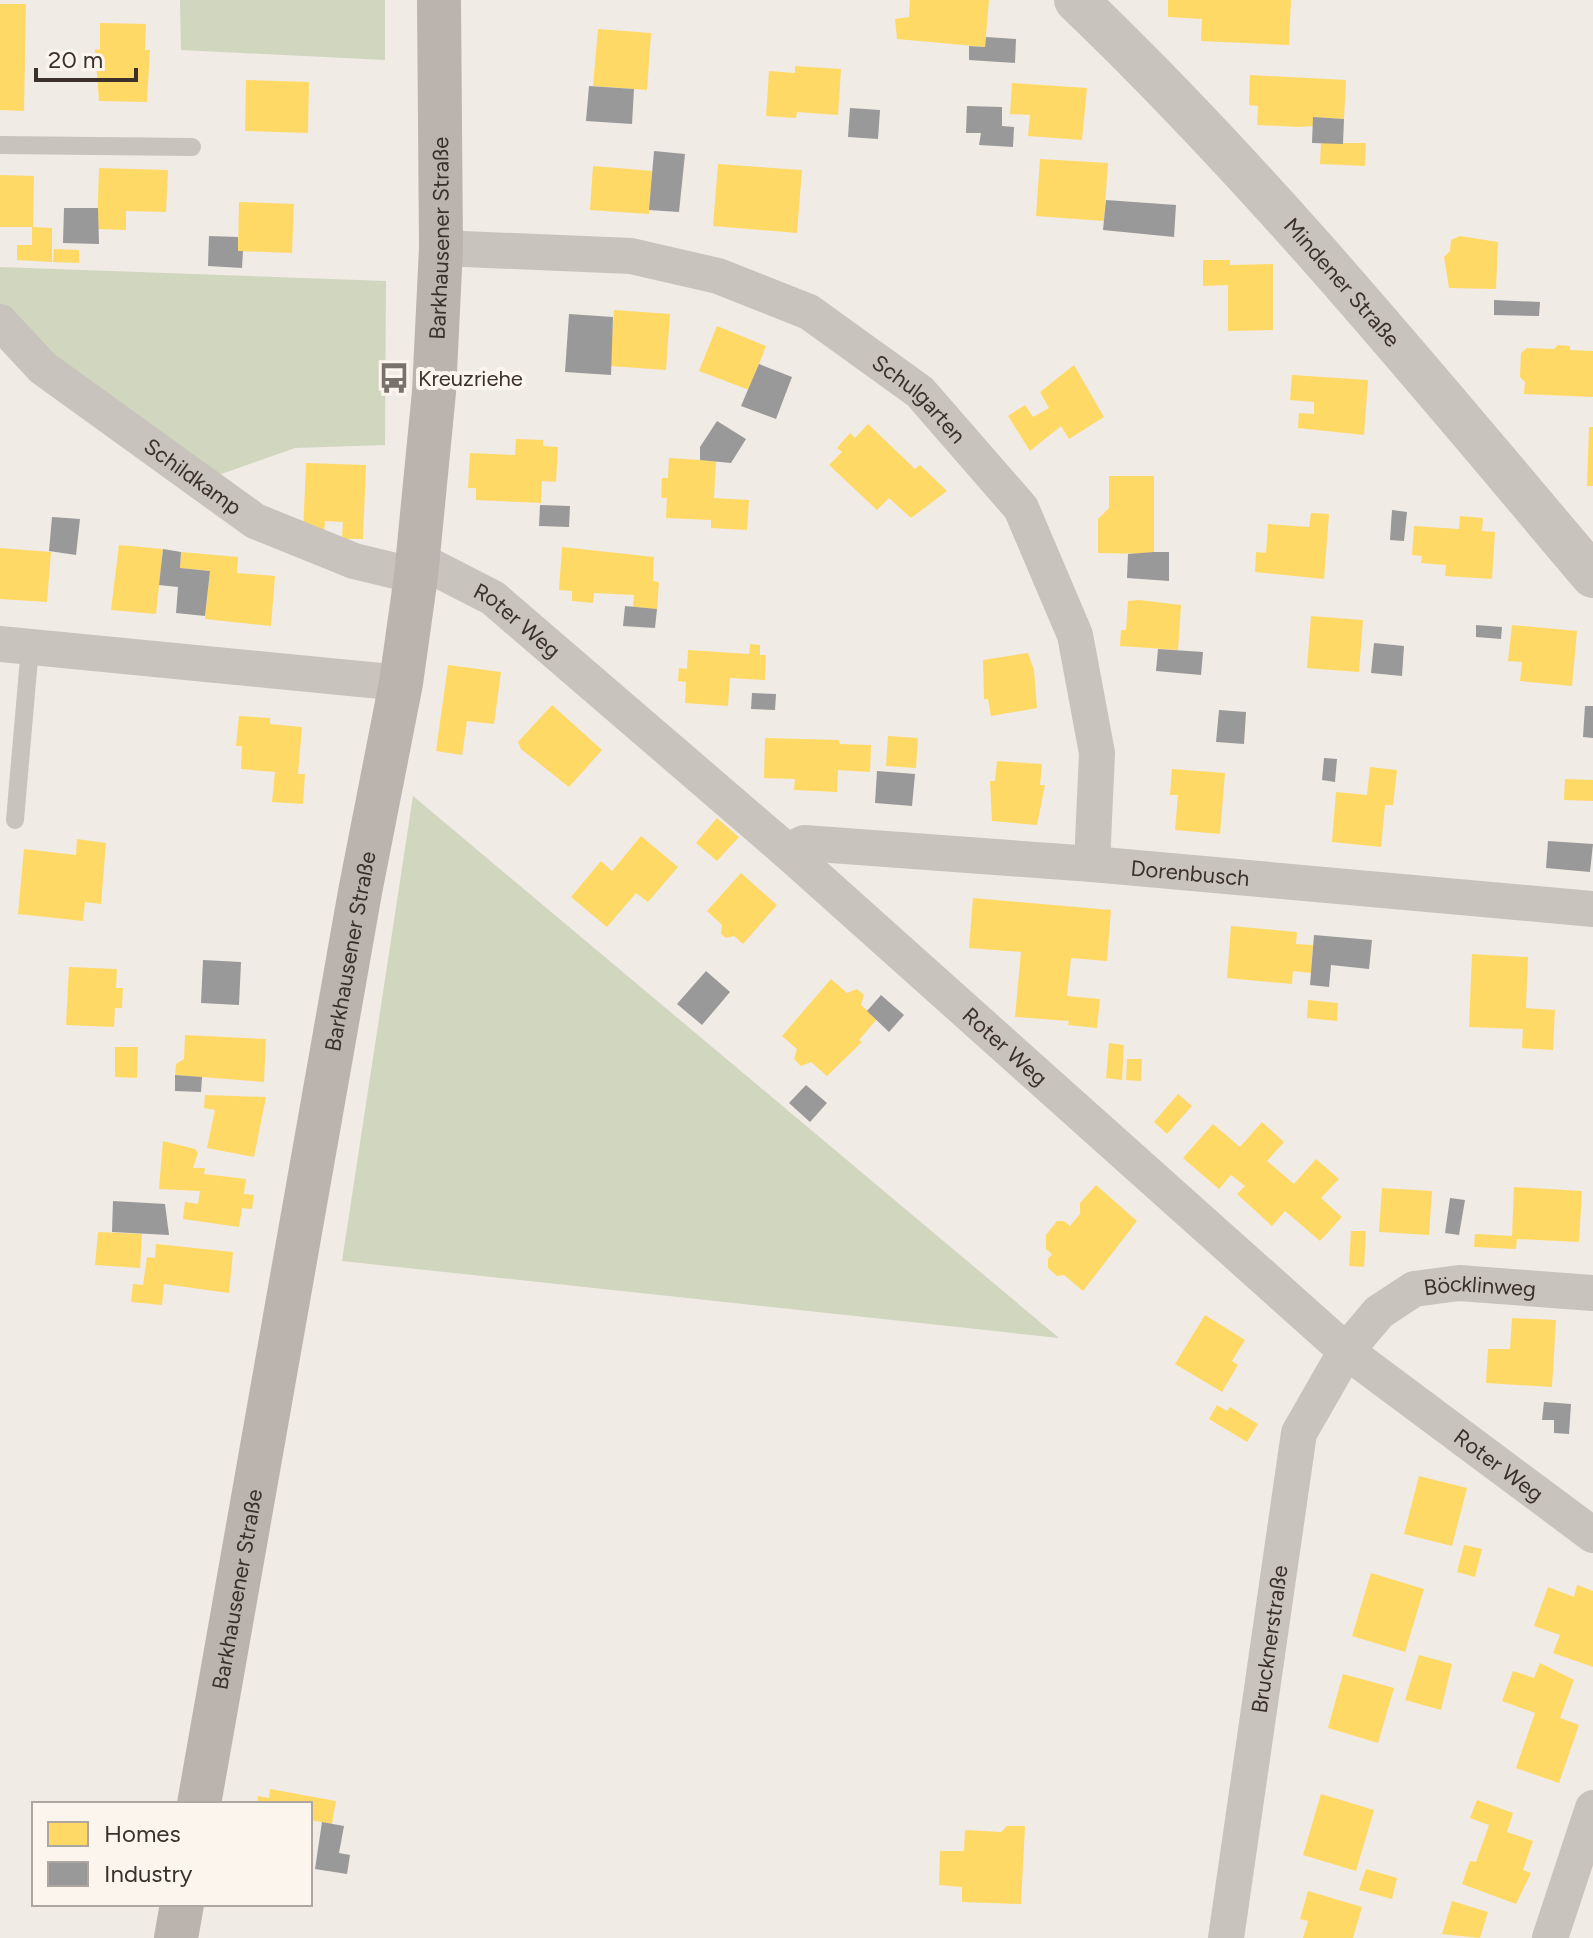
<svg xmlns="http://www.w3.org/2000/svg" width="1593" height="1938" font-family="Figtree,sans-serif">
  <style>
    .green { fill: #d1d6bf }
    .homes { fill: #ffd966 }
    .industry { fill: #999 }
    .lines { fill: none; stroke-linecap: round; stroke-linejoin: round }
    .service { stroke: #c9c3be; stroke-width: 18 }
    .minor { stroke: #c9c3be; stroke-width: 36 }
    .tertiary { stroke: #c9c3be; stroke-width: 44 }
    .secondary { stroke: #bab3ae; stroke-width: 44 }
    .labels { text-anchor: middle; stroke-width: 8; stroke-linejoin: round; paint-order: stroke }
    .street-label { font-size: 22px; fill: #3b302b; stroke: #fbf5ee }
    .poi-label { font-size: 22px; fill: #3b302b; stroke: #fbf5ee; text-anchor: start }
  </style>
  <rect width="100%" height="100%" fill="#f0ebe5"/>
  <!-- green -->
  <g class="green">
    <path d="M180,0H385V60L181,50Z"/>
    <path d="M0,267L386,281L385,445L295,448L182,488L0,341Z"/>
    <path d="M413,796L1059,1338L342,1261Z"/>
  </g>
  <!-- homes -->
  <g class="homes">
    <path d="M910,0H989L985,47L897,39L895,19L909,17Z"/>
    <path d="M1168,0H1291L1289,45L1201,41L1202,19L1168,17Z"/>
    <path d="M0,4H26L24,111L0,110Z"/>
    <path d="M100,23L146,24L145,50H150L147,102L99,101L95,49L100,50Z"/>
    <path d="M598,29L651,33L647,90L593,86Z"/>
    <path d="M795,66L841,69L838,115L797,112L796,118L766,116L769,71L795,73Z"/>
    <path d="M1250,75L1346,80L1344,119L1313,117V126L1299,127L1257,125L1258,106L1249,105Z"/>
    <path d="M246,80L309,82L308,133L245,131Z"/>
    <path d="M1012,83L1087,88L1082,140L1028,136L1030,115L1010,114Z"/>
    <path d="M1321,143H1366L1365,166L1320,164Z"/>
    <path d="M1040,159L1108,163L1104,221L1036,216Z"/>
    <path d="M718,164L802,170L797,233L713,226Z"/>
    <path d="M593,166L653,171L649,214L590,210Z"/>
    <path d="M99,168L168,170L166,212L126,211V230L97,229Z"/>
    <path d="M0,175L34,176L33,227L52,228V262L17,260V245H32V227H0Z"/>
    <path d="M239,202L294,204L292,253L238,251Z"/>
    <path d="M1460,236L1498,242L1496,289L1449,288L1444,257L1450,251L1451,240Z"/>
    <path d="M54,249L79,250V263L53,262Z"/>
    <path d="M1203,260H1230V265L1273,264V330L1228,331V285L1203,286Z"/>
    <path d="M614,310L670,314L666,370L610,366Z"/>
    <path d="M717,326L766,346L749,390L699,371Z"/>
    <path d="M1558,345L1570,346V350L1593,351V397L1524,394L1525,382L1520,377L1521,353L1527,348L1554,349Z"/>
    <path d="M1074,365L1104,417L1069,439L1061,426L1030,451L1008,416L1025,405L1033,417L1049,408L1040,392Z"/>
    <path d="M1292,375L1368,380L1364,435L1298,428L1299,413L1314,414V402L1290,400Z"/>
    <path d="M868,424L915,469L920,465L947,491L911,518L889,498L877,510L829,465L842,452L837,448L850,433L855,438Z"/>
    <path d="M1589,427H1593V486H1587Z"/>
    <path d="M516,439L543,440V446L558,447L556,482L542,481L541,503L476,500V488H468L470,453L515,455Z"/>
    <path d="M669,458L716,461L714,498L749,500L747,530L711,528V520L666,518L667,498H661L662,478H668Z"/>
    <path d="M306,463L366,465L363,539H342L343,522L325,521L324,535L303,534Z"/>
    <path d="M1109,476H1154V554L1098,553V519L1109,508Z"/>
    <path d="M1311,513L1329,514L1324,579L1255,572L1256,552L1266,553L1268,524L1309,527Z"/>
    <path d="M1460,516L1483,518L1482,531L1495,532L1492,579L1445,576L1446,565L1421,563L1422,556L1412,555L1414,526L1459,529Z"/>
    <path d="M119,545L163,549L156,614L111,610Z"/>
    <path d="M562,547L654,557L653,581L659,582L657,609L633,607L634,595L594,593L593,603L572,601V591L559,590Z"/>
    <path d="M0,548L51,552L47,602L0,599Z"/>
    <path d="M181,552L238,557L237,573L275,576L271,626L205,619L210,571L180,568Z"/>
    <path d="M1139,600L1181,605L1178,650L1120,646L1121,630H1126L1128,601Z"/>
    <path d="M1311,616L1363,620L1359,672L1307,668Z"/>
    <path d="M1512,625L1577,631L1572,686L1520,681L1522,662L1508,661Z"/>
    <path d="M750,644L760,645V655H766L765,680L730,678L728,706L685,703L686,682L678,681L679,668L687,669L688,650L749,654Z"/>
    <path d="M1028,653L1034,670L1037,708L991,716L988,699H984L983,660Z"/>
    <path d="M448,665L501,672L494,724L467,721L462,755L436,751Z"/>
    <path d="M552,705L602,750L569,787L521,749L518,742Z"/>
    <path d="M239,716L270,718V724L302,727L298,774H305L303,804L272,802L275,772L241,769L242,746H236Z"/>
    <path d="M888,736L918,738L916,768L886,766Z"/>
    <path d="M765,738L839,740L840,744L871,745L870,772L838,770L837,792L794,790L795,779L764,778Z"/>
    <path d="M997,761L1042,764L1040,785H1045L1037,825L992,821L990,781H995Z"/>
    <path d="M1370,767L1397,770L1393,805H1385L1381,847L1332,842L1336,792L1367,795Z"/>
    <path d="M1172,769L1225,773L1220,834L1175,830L1178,795H1170Z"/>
    <path d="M1565,779L1593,780V801L1564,800Z"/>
    <path d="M717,818L739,837L717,861L696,843Z"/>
    <path d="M641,836L678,867L648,902L636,893L607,927L571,897L601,861L612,871Z"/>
    <path d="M77,839L106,843L101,904L85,902L83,921L18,914L24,849L76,855Z"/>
    <path d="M741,873L777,905L743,944L734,936L726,938L721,934L722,925L707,911Z"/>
    <path d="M973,898L1111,910L1107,961L1071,958L1067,996L1100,999L1097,1028L1068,1025L1069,1021L1015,1017L1021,952L969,948Z"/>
    <path d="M1231,926L1297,932L1296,944L1313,945L1311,973L1293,971L1292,984L1227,978Z"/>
    <path d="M1472,954L1528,957L1526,1008L1555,1010L1553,1050L1522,1048L1523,1029L1469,1027Z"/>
    <path d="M69,967L117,969L116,988H123L122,1008H115L114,1027L66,1025Z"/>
    <path d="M831,979L847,993L857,989L864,995L861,1005L877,1019L859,1040L862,1042L827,1076L811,1062L801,1066L794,1059L797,1049L782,1036Z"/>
    <path d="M1308,1000L1338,1003L1337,1021L1307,1018Z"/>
    <path d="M185,1035L266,1039L264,1082L175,1075L176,1064L184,1059Z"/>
    <path d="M1109,1043L1124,1045L1122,1080L1106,1078Z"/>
    <path d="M115,1047H138L137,1078L115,1077Z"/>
    <path d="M1127,1059H1142L1141,1081L1126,1080Z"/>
    <path d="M1178,1094L1192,1106L1167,1134L1154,1122Z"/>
    <path d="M205,1095L266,1097L254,1157L207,1148L215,1110L204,1108Z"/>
    <path d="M1262,1122L1284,1142L1267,1161L1294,1184L1316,1159L1339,1179L1321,1198L1342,1217L1320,1241L1285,1211L1272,1226L1237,1194L1245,1186L1231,1175L1219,1189L1183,1158L1213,1124L1240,1147Z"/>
    <path d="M163,1141L195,1149L198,1153L193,1168H205L204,1174L246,1179L244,1194L254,1195L252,1209L242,1208L239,1227L183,1219L185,1202L198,1204L200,1191L159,1189Z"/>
    <path d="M1096,1185L1137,1221L1083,1291L1064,1275L1057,1276L1048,1268V1259L1052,1254L1046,1249V1235L1057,1221H1064L1070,1226L1080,1214V1203Z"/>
    <path d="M1514,1187L1582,1191L1579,1242L1517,1239L1516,1249L1474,1247L1475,1234L1512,1236Z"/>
    <path d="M1382,1188L1432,1191L1429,1235L1379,1232Z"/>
    <path d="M1351,1231H1366L1364,1267L1349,1266Z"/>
    <path d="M98,1232L142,1234L140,1268L95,1265Z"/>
    <path d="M156,1244L233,1252L229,1293L164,1284L162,1305L131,1302L133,1284L143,1285L147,1257L155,1258Z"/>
    <path d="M1205,1315L1245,1340L1232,1361L1238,1365L1222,1392L1175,1364Z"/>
    <path d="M1512,1318L1556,1320L1552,1387L1486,1383L1488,1349H1510Z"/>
    <path d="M1217,1405L1227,1411L1230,1407L1258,1424L1247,1442L1209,1419Z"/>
    <path d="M1419,1476L1467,1488L1452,1546L1404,1534Z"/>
    <path d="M1464,1545L1482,1549L1475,1577L1457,1572Z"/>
    <path d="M1371,1573L1424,1589L1405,1652L1352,1636Z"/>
    <path d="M1577,1585L1593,1591V1667L1553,1653L1560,1635L1534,1626L1548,1587L1574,1597Z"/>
    <path d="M1419,1655L1452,1664L1441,1710L1405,1700Z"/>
    <path d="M1540,1663L1574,1680L1560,1718L1579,1725L1559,1783L1516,1768L1535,1713L1502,1701L1513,1671L1534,1678Z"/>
    <path d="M1343,1674L1394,1688L1378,1743L1328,1728Z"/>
    <path d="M270,1789L336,1801L332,1824L310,1820V1804H257L258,1796L269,1798Z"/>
    <path d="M1321,1794L1374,1810L1356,1871L1303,1855Z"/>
    <path d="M1477,1800L1513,1813L1507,1832L1533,1841L1523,1870L1531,1873L1516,1904L1462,1884L1470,1861L1476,1862L1489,1825L1470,1818Z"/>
    <path d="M1007,1826H1025L1021,1904L962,1902V1887L939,1885L940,1851H964L965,1830L1001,1832Z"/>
    <path d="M1366,1869L1397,1878L1392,1899L1359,1890Z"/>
    <path d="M1308,1891L1362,1907L1353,1938H1303L1308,1921L1300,1919Z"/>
    <path d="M1452,1901L1488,1912L1480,1938L1442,1934Z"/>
  </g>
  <!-- industry -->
  <g class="industry">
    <path d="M986,37L1016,39L1015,63L969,60V46L985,47Z"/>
    <path d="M589,86L634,89L632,124L586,121Z"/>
    <path d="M967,106L1002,107V126L1014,127L1013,147L979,145L981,133H966Z"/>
    <path d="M850,108L880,110L878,139L848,137Z"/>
    <path d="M1313,117L1344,119L1343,144L1312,143Z"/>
    <path d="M654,151L685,154L679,212L649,210Z"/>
    <path d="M1106,200L1176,205L1174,237L1103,230Z"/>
    <path d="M64,208H98L99,244L63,243Z"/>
    <path d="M209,236L238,237V251H243L242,268L208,266Z"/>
    <path d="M1494,300L1540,302L1539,316L1494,315Z"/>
    <path d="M569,314L613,317L611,375L565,372Z"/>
    <path d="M759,364L792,377L776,419L741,406Z"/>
    <path d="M717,421L746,439L731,463L700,460V447Z"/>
    <path d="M540,505L570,506L569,527L539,526Z"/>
    <path d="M1392,510L1407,512L1404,541L1390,540Z"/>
    <path d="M52,517L80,519L76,555L49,551Z"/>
    <path d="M163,549L181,552L180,568L210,571L205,616L176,613L178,587L159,585Z"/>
    <path d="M1154,552H1169V581L1127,578L1128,554Z"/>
    <path d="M625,606L657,609L655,628L623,626Z"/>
    <path d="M1476,625L1502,627L1501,639L1476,637Z"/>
    <path d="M1374,643L1404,646L1402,676L1371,673Z"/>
    <path d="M1158,649L1203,652L1201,675L1156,671Z"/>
    <path d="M752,693L776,694L775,710L751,709Z"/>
    <path d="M1585,706H1593V738L1583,737Z"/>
    <path d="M1219,710L1246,712L1244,744L1216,742Z"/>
    <path d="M1324,758L1337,759L1335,782L1322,780Z"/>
    <path d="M877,771L915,774L912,806L875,803Z"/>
    <path d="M1548,841L1593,844L1590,872L1546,868Z"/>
    <path d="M1314,935L1372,940L1369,969L1331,965L1329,987L1310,985Z"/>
    <path d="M203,960L241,962L239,1005L201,1003Z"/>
    <path d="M706,971L730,992L702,1025L677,1004Z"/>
    <path d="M881,995L904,1015L889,1032L867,1011Z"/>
    <path d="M175,1075L202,1077L201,1092L175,1091Z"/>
    <path d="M806,1085L827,1103L810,1122L789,1103Z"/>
    <path d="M1450,1198L1465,1200L1459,1235L1445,1233Z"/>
    <path d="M113,1201L165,1204L169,1235L112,1232Z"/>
    <path d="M1544,1402L1571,1404L1569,1434L1554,1433V1420H1542Z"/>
    <path d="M322,1822L344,1826L339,1853L350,1855L347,1874L315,1869Z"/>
  </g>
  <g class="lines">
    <!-- service -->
    <g class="service">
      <path d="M0,145L192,147"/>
      <path d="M15,820L30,647"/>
    </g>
    <!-- minor -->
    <g class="minor">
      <path id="s1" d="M441,248L631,256L718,276L809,312L920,392L1021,508L1075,635L1097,753L1092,864"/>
      <path id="s2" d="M0,322L43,368L255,521L354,561L416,576"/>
      <path id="s3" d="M417,559L493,598L787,851L1346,1351L1593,1535"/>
      <path d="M0,644L401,683"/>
      <path id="s4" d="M787,851L804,843L1092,864L1593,909"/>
      <path id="s5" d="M1226,1938L1299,1433L1346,1351L1379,1312L1414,1289L1459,1283L1593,1293"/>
      <path d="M1550,1938L1593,1808"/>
    </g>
    <!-- tertiary -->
    <path class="tertiary" id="s6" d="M1076,0C1263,179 1426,379 1593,576"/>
    <!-- secondary -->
    <g class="secondary">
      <path id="s7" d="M199,1804L360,892L401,683L416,576L434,392L441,248L439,0"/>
      <path d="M176,1938L182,1904"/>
    </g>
  </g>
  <!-- icons -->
  <defs>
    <symbol id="bus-bare" viewBox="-9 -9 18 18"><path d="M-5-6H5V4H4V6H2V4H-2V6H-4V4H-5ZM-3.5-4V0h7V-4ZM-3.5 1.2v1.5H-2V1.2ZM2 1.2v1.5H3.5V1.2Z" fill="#7a716c" stroke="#fbf5ee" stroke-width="2.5" paint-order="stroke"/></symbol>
  </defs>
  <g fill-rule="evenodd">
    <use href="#bus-bare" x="372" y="356" width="44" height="44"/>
  </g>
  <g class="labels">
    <!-- street labels -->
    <g class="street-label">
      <text dy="8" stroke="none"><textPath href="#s7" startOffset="1586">Barkhausener Straße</textPath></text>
      <text dy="8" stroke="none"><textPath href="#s6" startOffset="388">Mindener Straße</textPath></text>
      <text dy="8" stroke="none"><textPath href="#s1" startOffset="518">Schulgarten</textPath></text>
      <text dy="8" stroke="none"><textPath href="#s2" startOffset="248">Schildkamp</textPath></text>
      <text dy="8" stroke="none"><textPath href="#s3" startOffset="118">Roter Weg</textPath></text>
      <text dy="8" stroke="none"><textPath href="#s4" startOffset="406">Dorenbusch</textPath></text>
      <text dy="8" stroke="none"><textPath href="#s7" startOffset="866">Barkhausener Straße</textPath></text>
      <text dy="8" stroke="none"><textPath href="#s3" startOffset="766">Roter Weg</textPath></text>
      <text dy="8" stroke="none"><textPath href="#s5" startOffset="764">Böcklinweg</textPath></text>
      <text dy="8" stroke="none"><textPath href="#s3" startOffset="1414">Roter Weg</textPath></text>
      <text dy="8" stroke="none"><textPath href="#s7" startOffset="218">Barkhausener Straße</textPath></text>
      <text dy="8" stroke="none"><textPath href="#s5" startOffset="302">Brucknerstraße</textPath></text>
    </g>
    <!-- poi labels -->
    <g class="poi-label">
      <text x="418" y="386">Kreuzriehe</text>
    </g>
  </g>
  <!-- legend -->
  <rect x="32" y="1802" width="280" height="104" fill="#fbf5ee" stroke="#aea6a0" stroke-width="2"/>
  <rect x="48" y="1822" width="40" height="24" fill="#ffd966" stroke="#aea6a0" stroke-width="2"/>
  <text x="104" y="1842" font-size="24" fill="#3b302b">Homes</text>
  <rect x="48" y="1862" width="40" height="24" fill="#999999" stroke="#aea6a0" stroke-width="2"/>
  <text x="104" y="1882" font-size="24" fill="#3b302b">Industry</text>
  <!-- scale -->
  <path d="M36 68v12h100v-12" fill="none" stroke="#3b302b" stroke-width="4"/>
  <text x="48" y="68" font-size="24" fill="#3b302b" stroke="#fbf5ee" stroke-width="6" paint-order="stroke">20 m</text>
</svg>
